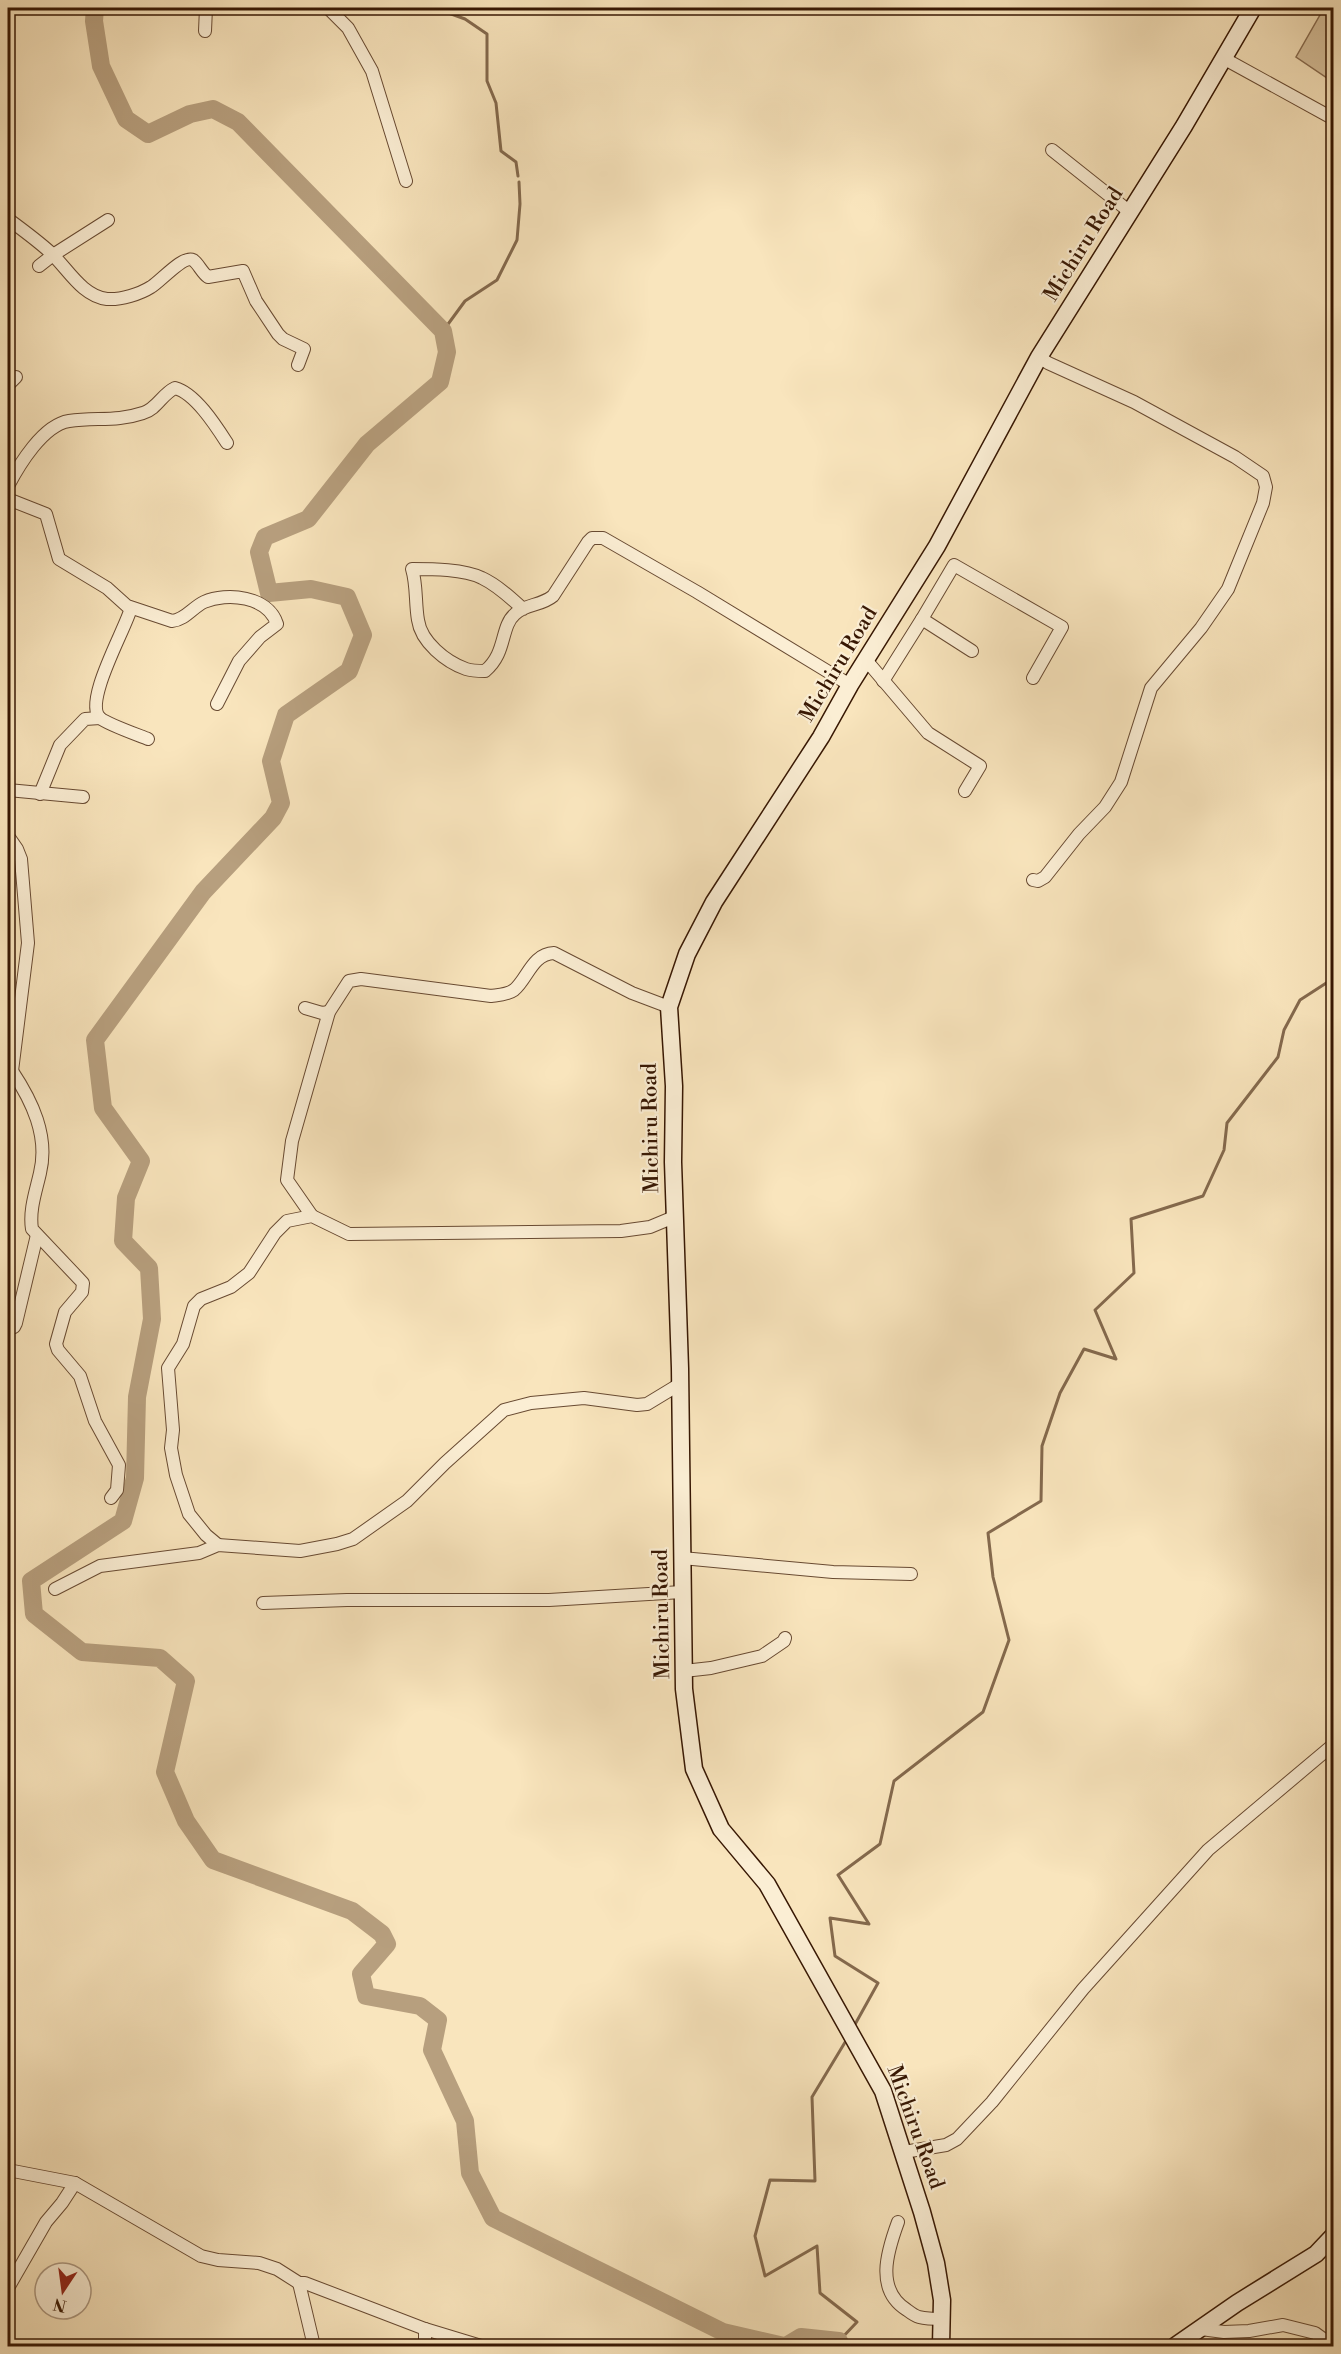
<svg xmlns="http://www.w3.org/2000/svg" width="1341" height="2354" font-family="'Libre Bodoni',serif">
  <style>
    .green { fill: #d8c29d; stroke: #886c50; stroke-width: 1.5 }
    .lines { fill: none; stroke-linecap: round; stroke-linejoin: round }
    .stream { stroke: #84694d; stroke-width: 3 }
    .river { stroke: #b79f7e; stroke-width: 18 }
    .street-casing { stroke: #684a32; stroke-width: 14 }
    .secondary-casing { stroke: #371703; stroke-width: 19 }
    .street { stroke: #fbeed4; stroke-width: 12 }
    .secondary { stroke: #fbeed4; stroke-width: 16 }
    .labels { text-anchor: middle; stroke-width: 4.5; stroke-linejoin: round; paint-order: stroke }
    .street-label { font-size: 21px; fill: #371703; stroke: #fbeed4 }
  </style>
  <rect width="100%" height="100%" fill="#f9e5bd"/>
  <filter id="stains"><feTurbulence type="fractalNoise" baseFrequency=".00333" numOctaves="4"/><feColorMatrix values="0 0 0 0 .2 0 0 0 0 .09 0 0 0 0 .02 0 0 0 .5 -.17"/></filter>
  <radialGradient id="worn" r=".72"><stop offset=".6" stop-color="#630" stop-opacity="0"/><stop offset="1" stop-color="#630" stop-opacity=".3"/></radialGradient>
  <!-- green -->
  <path class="green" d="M1324,8H1333V82L1296,57Z"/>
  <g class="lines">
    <!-- stream -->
    <g class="stream">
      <path d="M444,8L443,11L465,19L487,34V81L496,103L501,151L516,162L518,176"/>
      <path d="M443,331L465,301L497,280L517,240L520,204L519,182"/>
      <path d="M853,2028L878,1983L835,1956L830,1918L869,1924L838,1875L880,1844L894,1781L983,1712L1009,1640L993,1577L988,1533L1041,1501L1042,1446L1060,1393L1084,1349L1116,1359L1095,1310L1134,1273L1131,1219L1203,1196L1224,1150L1227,1123L1278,1057L1284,1030L1300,1000L1334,978"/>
      <path d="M839,2341L857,2322L820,2293L817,2246L765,2276L755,2236L770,2180L815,2181L812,2097L847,2039"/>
    </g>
    <!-- river -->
    <g class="river">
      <path d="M95,8L94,21L101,66L126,119L148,134L190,114L213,109L238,122L443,331L447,352L440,382L367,444L308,519L265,537L259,552L269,593L311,589L347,597L363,635L349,671L286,715L271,761L281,803L273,818L203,892L95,1040L103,1108L141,1161L126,1198L123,1241L149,1268L152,1319L137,1397L135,1478L123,1521L31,1581L34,1614L82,1652L160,1658L186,1681L165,1772L186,1821L213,1860L352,1911L382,1934L387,1944L361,1974L366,1996L420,2006L438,2020L432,2050L465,2121L470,2173L493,2218L723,2332L784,2346"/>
      <path d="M786,2346L801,2337L839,2341L841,2346"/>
    </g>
    <defs>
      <g id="street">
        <path d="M328,8L348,28L372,71L406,181"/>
        <path d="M205,31L206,8"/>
        <path d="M1223,58L1334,119"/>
        <path d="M1052,150L1130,212"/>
        <path d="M8,219C23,230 38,241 51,253C68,269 82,296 107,299C121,300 140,294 151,287C160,282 183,255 193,260C198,263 202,273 208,277L243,271L256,301L278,334L283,339L304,349L298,365"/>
        <path d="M39,266L53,255L108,220"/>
        <path d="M8,385L16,377"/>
        <path d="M8,486C19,465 43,425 69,421C96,417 116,422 143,413C157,409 162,394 175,388C195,393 216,426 227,443"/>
        <path d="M8,499L46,514L59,559L107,588L127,606L172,621C185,620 193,607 204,602C227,592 268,596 277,624L260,637L239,661L217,704"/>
        <path d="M131,608C126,628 83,702 100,718C107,724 138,735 148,739"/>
        <path d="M523,609C511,598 497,585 482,578C464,569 432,569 412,569C417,585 415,603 418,620C421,642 446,662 466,669C472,671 479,671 485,671C507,653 500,627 515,614C525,604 541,606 553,596L588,542L592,538H603L697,592L850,685"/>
        <path d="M972,651L922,619L954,565L1062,627L1033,678"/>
        <path d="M866,660L928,733L980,766L965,791"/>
        <path d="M883,681L922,619"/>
        <path d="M8,790L83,797"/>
        <path d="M40,794L60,745L85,719L100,718"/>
        <path d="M8,836L17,849L21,859L28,943L12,1071L8,1075"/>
        <path d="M1033,880L1038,881L1045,877L1079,834L1105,807L1121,782L1151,688L1201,628L1228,589L1263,503L1266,487L1263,476L1235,457L1134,402L1048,363L1039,357"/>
        <path d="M305,1008L322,1013L329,1012"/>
        <path d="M12,1071C32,1101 49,1136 40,1173C36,1191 29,1210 32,1229L83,1283L82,1292L65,1312L56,1344L58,1350L80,1376L95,1421L119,1465L117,1490L111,1498"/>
        <path d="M312,1216L287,1180L292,1141L329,1012L349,981L361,979L491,996C498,995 507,995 514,990C528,978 532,954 554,953L632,993L669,1007"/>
        <path d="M8,1329L14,1327L16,1323L37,1235"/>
        <path d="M218,1545L206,1535L189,1514L176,1475L171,1448L173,1430L168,1368L183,1344L194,1306L201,1299L231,1287L249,1273L275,1233L287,1221L312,1216L349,1234L621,1231L650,1227L674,1217"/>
        <path d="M682,1558L833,1572L911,1574"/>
        <path d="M55,1589L100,1566L199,1553L218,1545L300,1551L337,1544L353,1539L407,1501L445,1463L504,1410L531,1403L584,1398L637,1405L647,1404L680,1384"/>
        <path d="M263,1603L347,1600H549L682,1592"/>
        <path d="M684,1671L711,1668L762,1656L784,1641L785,1638"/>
        <path d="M904,2152L946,2145L957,2139L992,2102L1083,1989L1208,1850L1334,1744"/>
        <path d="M8,2170L75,2183L201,2256L218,2260L259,2263L277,2269L299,2283H305L425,2329L481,2346"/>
        <path d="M898,2222C887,2252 875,2290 907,2310C911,2313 915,2316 919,2317C927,2319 935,2319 942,2319"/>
        <path d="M299,2283L314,2346"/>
        <path d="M8,2288L46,2222L62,2203L75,2183"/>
        <path d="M1201,2329L1224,2332L1249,2331L1283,2325L1315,2333L1333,2346"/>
        <path d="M425,2346V2329"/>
      </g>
      <g id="secondary">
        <path d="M941,2346L942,2300L936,2263L922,2212L883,2091L767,1884L721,1829L694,1769L684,1689L680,1368L673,1162L674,1086L669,1007L687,954L714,902L821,737L850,685L937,546L1039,357L1184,126L1253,8"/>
        <path d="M1175,2346L1237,2303L1316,2254L1334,2235"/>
      </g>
    </defs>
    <!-- street casing -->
    <use href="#street" class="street-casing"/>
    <!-- secondary casing -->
    <use href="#secondary" class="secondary-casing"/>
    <!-- street -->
    <use href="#street" class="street"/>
    <!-- secondary -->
    <use href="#secondary" class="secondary"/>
  </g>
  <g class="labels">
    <!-- street labels -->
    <g class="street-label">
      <text transform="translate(1083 244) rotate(-58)" y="7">Michiru Road</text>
      <text transform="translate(838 664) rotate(-59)" y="7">Michiru Road</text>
      <text transform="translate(650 1128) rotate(-91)" y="7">Michiru Road</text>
      <text transform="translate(661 1614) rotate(-91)" y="7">Michiru Road</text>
      <text transform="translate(916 2127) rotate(70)" y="7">Michiru Road</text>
    </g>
  </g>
  <!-- margin -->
  <rect width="1341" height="2354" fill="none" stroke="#f9e5bd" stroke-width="30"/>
  <rect x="9" y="9" width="1323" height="2336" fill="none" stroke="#371703" stroke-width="3"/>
  <rect x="15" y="15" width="1311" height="2324" fill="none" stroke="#371703" stroke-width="1.5"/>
  <!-- north arrow -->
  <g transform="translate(63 2291) rotate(193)"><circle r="28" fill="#fbeed4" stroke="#ad9880" stroke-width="1.5"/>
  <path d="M0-4.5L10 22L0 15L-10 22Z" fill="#8f2418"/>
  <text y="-9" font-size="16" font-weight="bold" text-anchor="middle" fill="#371703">N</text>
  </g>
  <rect width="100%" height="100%" filter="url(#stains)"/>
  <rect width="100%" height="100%" fill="url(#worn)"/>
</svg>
